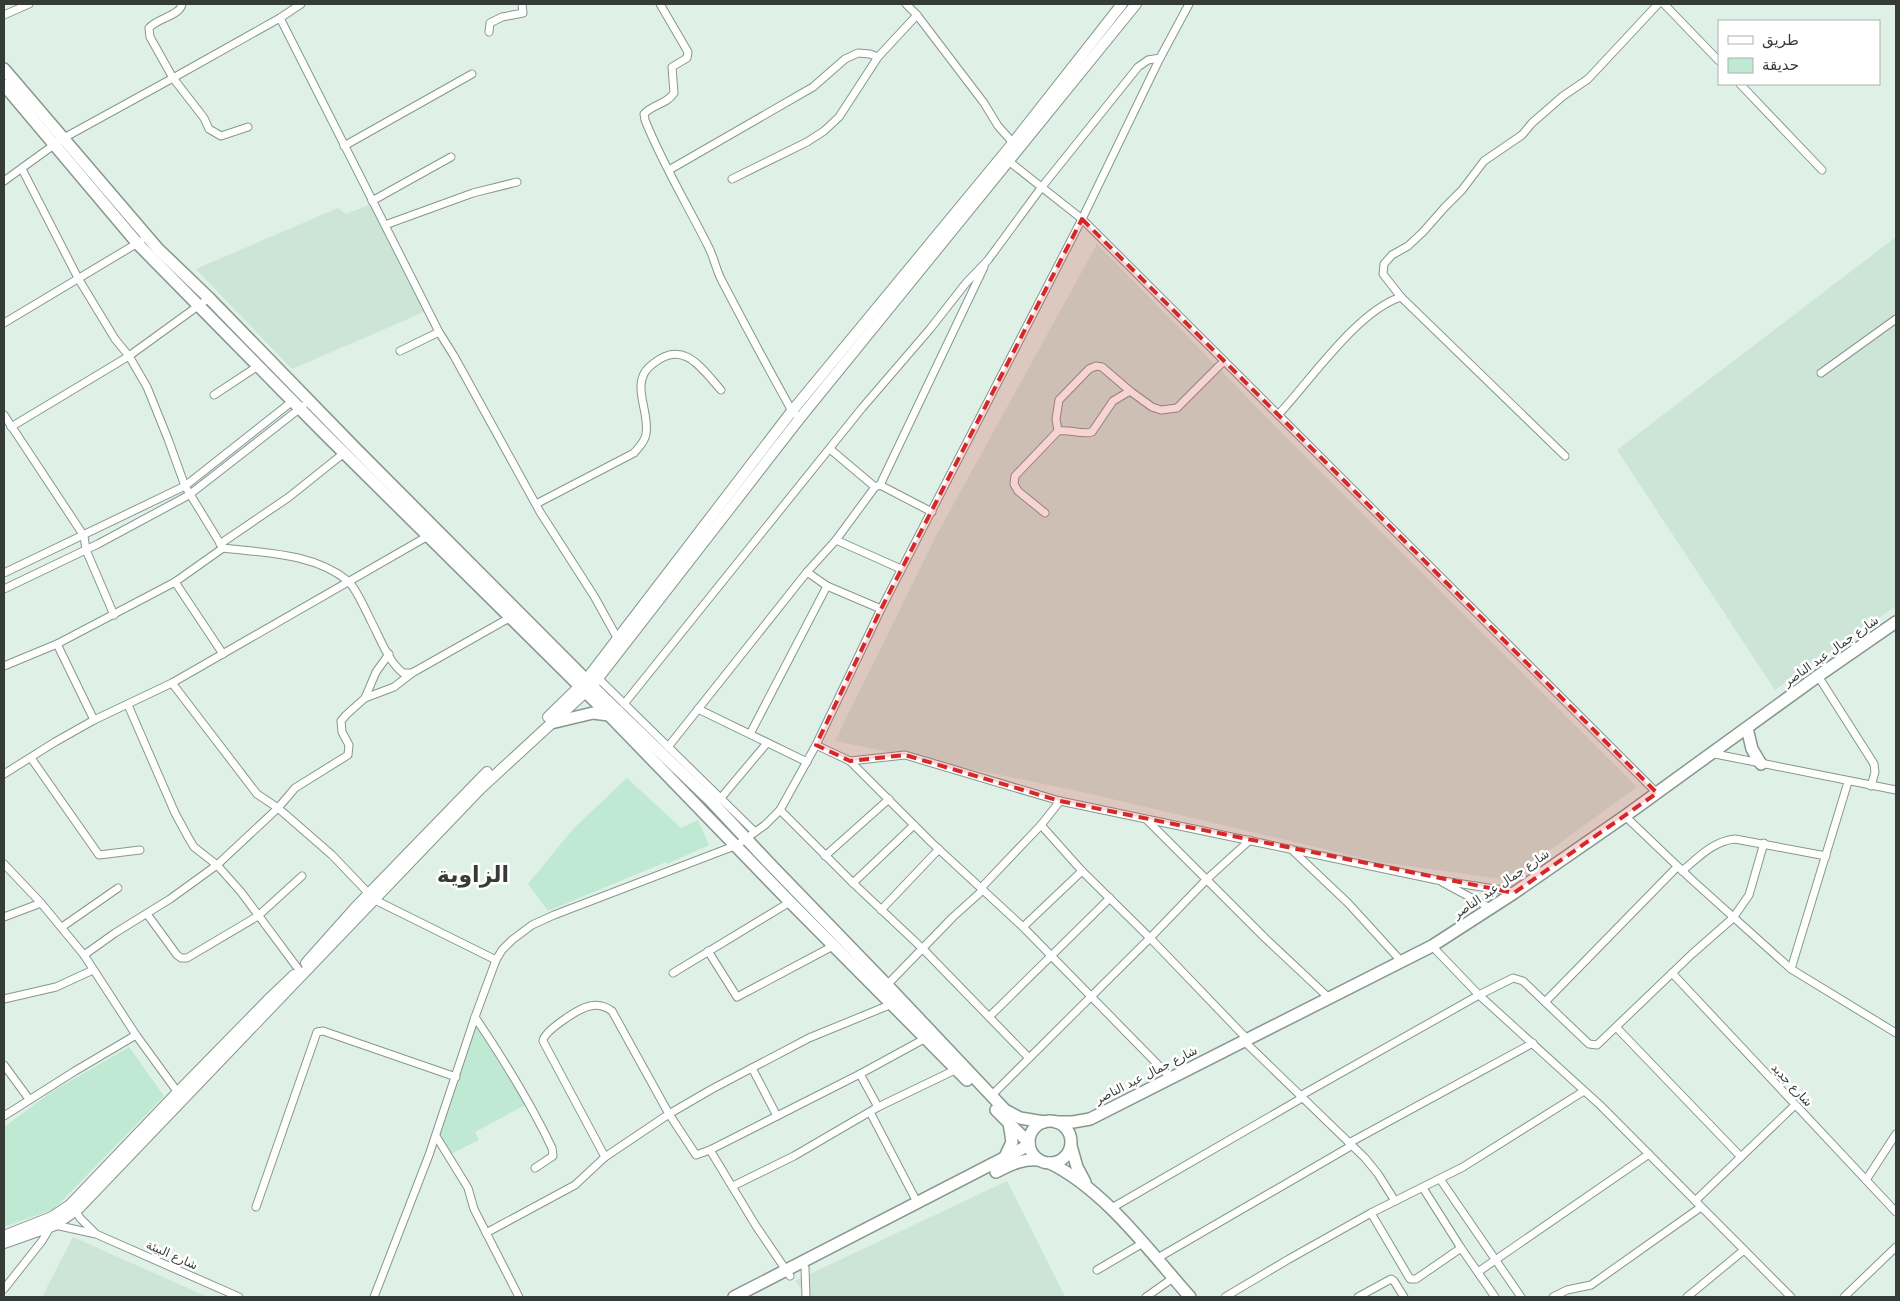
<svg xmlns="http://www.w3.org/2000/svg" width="1900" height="1301" font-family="'DejaVu Sans',Cairo,sans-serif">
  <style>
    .built { fill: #cce5d7 }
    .green { fill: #bfe9d3 }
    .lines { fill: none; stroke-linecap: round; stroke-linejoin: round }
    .minor-casing { stroke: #87978e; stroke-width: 9 }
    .secondary-casing { stroke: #87978e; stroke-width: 12 }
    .primary-casing { stroke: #87978e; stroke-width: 14 }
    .minor { stroke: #fff; stroke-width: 7 }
    .secondary { stroke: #fff; stroke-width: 10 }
    .primary { stroke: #fff; stroke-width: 11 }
    .marked { fill: #d62828; fill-opacity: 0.2; stroke: #d62828; stroke-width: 4; stroke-dasharray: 10 6; stroke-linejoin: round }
    .labels { text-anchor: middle; stroke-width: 5; stroke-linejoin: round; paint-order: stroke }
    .street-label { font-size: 12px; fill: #353c38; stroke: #fff }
    .town-label { font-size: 22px; font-weight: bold; fill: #353c38; stroke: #fff }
  </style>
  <rect width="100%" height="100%" fill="#dff0e7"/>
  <!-- built -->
  <g class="built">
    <path d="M371,204L424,312L292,369L196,269L338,208L346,214Z"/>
    <path d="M1896,237V606L1775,690L1617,450Z"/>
    <path d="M1097,244L1280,431L1637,787L1509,880L1379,862L1078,791L835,741L936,536Z"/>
    <path d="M1007,1181L1065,1297H807L795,1281Z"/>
    <path d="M73,1237L208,1297H42Z"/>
  </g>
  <!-- green -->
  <g class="green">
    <path d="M627,778L681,828L698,820L709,845L667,864L666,862L548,911L528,884L573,829Z"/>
    <path d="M475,1017L529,1103L475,1132L479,1140L449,1155L437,1136Z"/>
    <path d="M129,1047L164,1096L54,1209L4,1227V1127L53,1091Z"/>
  </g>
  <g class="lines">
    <defs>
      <g id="minor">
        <path d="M182,4C180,16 157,18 149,28L150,37L173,78L204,118L209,129L221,136L248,127"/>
        <path d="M660,4L688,52L687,58L672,67L674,93C666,105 653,104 644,114L645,120C662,163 687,204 708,246C714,257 716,270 722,281C745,325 768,368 792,411L800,418"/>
        <path d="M906,4L917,15L984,103L998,126L1015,145"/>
        <path d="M1664,4L1719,61"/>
        <path d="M4,15L29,4"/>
        <path d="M280,18L439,332L454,356L540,512L594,596L619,641"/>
        <path d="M489,32L490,23L502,17L523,13L522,4"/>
        <path d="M1740,84L1822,170"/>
        <path d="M344,146L472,74"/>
        <path d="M1006,159L1082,219L1657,793"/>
        <path d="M22,169L78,278L115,339L129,356L147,387L168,439L185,486L223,548C265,553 314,553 348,581C356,588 366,611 371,621C380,638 388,661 403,673H412L511,617"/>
        <path d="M669,170L813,87L845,59L858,53L870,54L878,57"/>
        <path d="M732,179L807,142L824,131L839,117L878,57L917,15"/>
        <path d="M4,181L62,139L173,78L280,18L301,4"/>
        <path d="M372,201L451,157"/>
        <path d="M385,225L473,193L517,182"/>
        <path d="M1401,297L1383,274L1384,264L1392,255L1408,246L1423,232L1445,207L1462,190L1484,161L1522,135L1532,123L1563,96L1588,79L1658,4"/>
        <path d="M4,323L141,241"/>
        <path d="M400,351L439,332"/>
        <path d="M1821,373L1896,319"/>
        <path d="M214,395L258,366"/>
        <path d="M4,415L84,536L86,550L114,615"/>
        <path d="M1278,415C1310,381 1357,311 1401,297L1565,456"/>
        <path d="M11,427L129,356L209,298"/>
        <path d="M1058,431L1056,419L1059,400L1089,369L1096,366L1102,367L1130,391"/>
        <path d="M830,449L875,487"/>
        <path d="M880,485L932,512"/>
        <path d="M536,504L634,453C638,448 645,442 646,434C649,418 640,401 641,385C642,374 646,369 654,363C684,339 702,369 721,390"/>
        <path d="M1045,513L1018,491L1014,484L1015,476L1058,431C1070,429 1081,435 1092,432L1113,401L1130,391L1152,407L1161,410L1177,408L1224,361"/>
        <path d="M836,540L901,569"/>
        <path d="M220,544L289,497L344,453"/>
        <path d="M807,572L827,586L881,609"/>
        <path d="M4,573L185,486L294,400"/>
        <path d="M175,582L223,654"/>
        <path d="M4,589L98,544L189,495L303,406"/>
        <path d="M57,644L94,720"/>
        <path d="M389,654L376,672L365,698L346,715L341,721L342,732L349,745L348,755L295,788L278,808L332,855L375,900L496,960"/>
        <path d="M4,666L57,644L175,582L223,548"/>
        <path d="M1818,676L1874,764L1875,772L1871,786"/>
        <path d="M598,678L755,832"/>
        <path d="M365,698L394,687L412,673"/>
        <path d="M624,704L862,408L930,329L966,283L988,260L1041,188L1138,67L1148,60L1160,58"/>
        <path d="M128,705L175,813L188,837L194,847L217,865L241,892L299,970"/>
        <path d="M698,709L807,762"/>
        <path d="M750,734L827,586"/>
        <path d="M816,745L850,761L905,755L1060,801L1437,880L1514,892"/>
        <path d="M668,747L807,572L836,540L875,487L880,485L984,267"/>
        <path d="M1710,753L1896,790"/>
        <path d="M31,758L99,855L140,850"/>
        <path d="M850,761L932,843L1023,927L1170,1077"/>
        <path d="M4,774L55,742L94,720L172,683L428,536"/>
        <path d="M720,799L767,743"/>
        <path d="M780,810L853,883L923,949L1029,1058"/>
        <path d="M1625,816L1691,879L1791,969L1896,1033"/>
        <path d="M1147,820L1265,938L1329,998"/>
        <path d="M1041,825L1082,871L1150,938L1248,1040"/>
        <path d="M1291,849L1348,903L1401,961"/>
        <path d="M825,856L889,799"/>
        <path d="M4,864L41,903L84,955L136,1035L179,1094"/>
        <path d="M1682,871C1698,858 1713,841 1735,839L1826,856"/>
        <path d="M1442,882L1490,908"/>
        <path d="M853,883L914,825"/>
        <path d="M981,888L1041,825L1060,801"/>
        <path d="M881,910L939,849"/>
        <path d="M147,914L177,955L181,958H187L258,916L302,876"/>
        <path d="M4,917L41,903"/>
        <path d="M62,927L118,888"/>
        <path d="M1023,927L1082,871"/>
        <path d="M1432,946L1479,995L1600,1105L1791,1297"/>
        <path d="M708,951L737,997L835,945"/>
        <path d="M84,955L115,933L170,899L217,865L278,808L257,794L172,683"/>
        <path d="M1791,969L1848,782"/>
        <path d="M673,973L790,902"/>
        <path d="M1672,973L1896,1212"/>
        <path d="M887,985L953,917L983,890"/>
        <path d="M4,999L56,987L93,970"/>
        <path d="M1545,1002L1677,867"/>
        <path d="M475,1017C504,1060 530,1102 552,1148L553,1156L535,1168"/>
        <path d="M989,1017L1110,898"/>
        <path d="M1617,1028L1741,1157"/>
        <path d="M1244,1041L1365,1158L1378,1174L1395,1201"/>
        <path d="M4,1065L29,1099"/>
        <path d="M752,1068L777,1116"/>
        <path d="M860,1074L878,1107"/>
        <path d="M992,1095L1150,938L1207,879L1250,840"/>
        <path d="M1300,1096L1479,995L1513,978L1523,981L1589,1044L1597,1045L1692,954L1733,918L1749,895L1764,843"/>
        <path d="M870,1112L918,1204"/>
        <path d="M4,1116L75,1071L136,1035"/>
        <path d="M436,1136L468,1188L474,1209L519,1297"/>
        <path d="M1349,1143L1533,1043"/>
        <path d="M710,1150L756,1226L790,1276"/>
        <path d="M605,1157L543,1041C544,1031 579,1008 590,1006C598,1004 605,1006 612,1011L669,1114L696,1155L710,1150L860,1074L926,1038"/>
        <path d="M1440,1179L1521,1297"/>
        <path d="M1866,1180L1896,1134"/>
        <path d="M733,1186L794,1156L878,1107L957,1069"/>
        <path d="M1423,1188L1461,1248L1495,1297"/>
        <path d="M1695,1201L1795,1105"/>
        <path d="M256,1207L317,1032L323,1031L456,1077"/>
        <path d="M1110,1209L1302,1098"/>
        <path d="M76,1211L80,1218L94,1232"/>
        <path d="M1371,1213L1410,1279H1416L1461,1248"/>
        <path d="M55,1225L96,1234L239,1297"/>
        <path d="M486,1233L575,1185L605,1157L669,1114L712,1089L809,1038L892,1004"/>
        <path d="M1156,1259L1351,1146"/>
        <path d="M805,1268L806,1297"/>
        <path d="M1097,1270L1143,1243"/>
        <path d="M1478,1272L1649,1154"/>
        <path d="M4,1289L42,1241L51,1226"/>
        <path d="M374,1297L429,1155L475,1017L496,960L502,950L512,940L532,925L554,915L737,845L765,825L780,810L816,745L881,609L1082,219L1160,58L1189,4"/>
        <path d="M1146,1297L1173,1278"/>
        <path d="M1225,1297L1289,1259L1371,1213L1463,1167L1584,1091"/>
        <path d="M1358,1297L1391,1279L1394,1281L1404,1297"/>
        <path d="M1553,1297L1567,1290L1591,1285L1701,1207"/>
        <path d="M1687,1297L1744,1250"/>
        <path d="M1844,1297L1896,1247"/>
      </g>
      <g id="secondary">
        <path d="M548,717L586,680L792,411L1013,143L1122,4"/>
        <path d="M306,963L355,908L487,772"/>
        <path d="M4,1236L52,1217L70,1205L178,1092L271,997L294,975"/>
        <path d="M4,1243L55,1225L79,1208L480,789L592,686L800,418L1136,4"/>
      </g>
      <g id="primary">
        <path d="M4,69L158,249L209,298L355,448L604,698L710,800L768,862L887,985L1005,1110L1020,1118L1044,1122"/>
        <path d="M4,85L138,244L324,433L609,715L790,902L967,1080"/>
        <path d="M551,723L593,713L609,715"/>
        <path d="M1747,728L1752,749L1761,764"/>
        <path d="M996,1110L1029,1143"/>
        <circle cx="1050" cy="1142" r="21"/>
        <path d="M1056,1122H1073L1090,1119L1432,946L1514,893L1625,816L1818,676L1896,622"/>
        <path d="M1071,1146L1077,1167L1085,1182"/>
        <path d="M1004,1159L1012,1142L1009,1123"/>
        <path d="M1050,1163C1105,1190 1150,1252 1190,1297"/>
        <path d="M996,1172C1010,1165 1023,1158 1039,1160"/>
        <path d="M734,1297L1029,1145"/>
      </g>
    </defs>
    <!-- minor casing -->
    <use href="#minor" class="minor-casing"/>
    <!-- secondary casing -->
    <use href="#secondary" class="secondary-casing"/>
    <!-- primary casing -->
    <use href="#primary" class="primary-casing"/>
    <!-- minor -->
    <use href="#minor" class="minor"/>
    <!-- secondary -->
    <use href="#secondary" class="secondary"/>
    <!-- primary -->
    <use href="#primary" class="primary"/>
  </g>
  <!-- marked area -->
  <path class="marked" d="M1082,219L1657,793L1514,893L1060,801L905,755L850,761L816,745L881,609Z"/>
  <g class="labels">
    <!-- street labels -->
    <g class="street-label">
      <text transform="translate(1831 651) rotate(-35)" y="4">شارع جمال عبد الناصر</text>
      <text transform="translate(1501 884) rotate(-34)" y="4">شارع جمال عبد الناصر</text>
      <text transform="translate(1146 1075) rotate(-27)" y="4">شارع جمال عبد الناصر</text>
      <text transform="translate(1792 1085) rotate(47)" y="4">شارع جديد</text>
      <text transform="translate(172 1255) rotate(24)" y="4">شارع البيئة</text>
    </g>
    <!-- town labels -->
    <g class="town-label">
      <text x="473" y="882">الزاوية</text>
    </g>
  </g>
  <!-- border -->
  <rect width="1900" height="1301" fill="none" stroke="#353c38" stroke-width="10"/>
  <!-- legend -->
  <rect x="1718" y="20" width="162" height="65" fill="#ffffff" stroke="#aeb1af"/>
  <rect x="1728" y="36" width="25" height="8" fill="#ffffff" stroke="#aeb1af"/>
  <text x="1762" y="45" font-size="15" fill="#353c38">طريق</text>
  <rect x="1728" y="58" width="25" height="15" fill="#bfe9d3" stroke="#aeb1af"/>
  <text x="1762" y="70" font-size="15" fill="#353c38">حديقة</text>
</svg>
